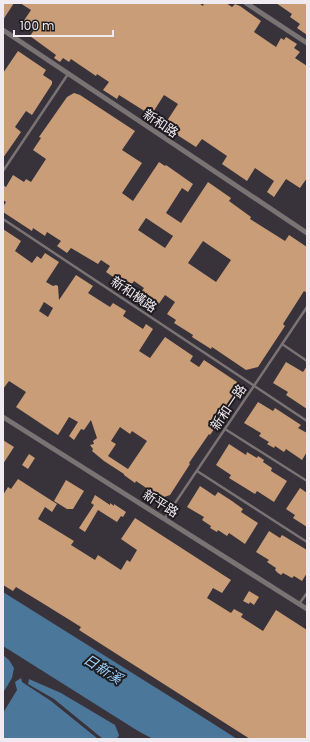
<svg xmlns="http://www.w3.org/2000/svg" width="310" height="742" font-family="Poppins,'Noto Sans TC',sans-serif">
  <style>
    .water { fill: #4b779a }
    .building { fill: #c89d77; fill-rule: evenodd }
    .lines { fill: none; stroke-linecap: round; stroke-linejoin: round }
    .service { stroke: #797374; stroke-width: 2.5 }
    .minor { stroke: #797374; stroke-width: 5 }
    .labels { text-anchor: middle; stroke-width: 4; stroke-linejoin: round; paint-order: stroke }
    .street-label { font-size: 13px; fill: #efebf0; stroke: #1e1b1f }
    .water-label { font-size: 14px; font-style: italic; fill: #9dd3fe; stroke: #1e1b1f }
  </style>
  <rect width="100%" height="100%" fill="#38323a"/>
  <!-- water -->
  <g class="water">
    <path d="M3,592L209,721L237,739H153L138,731L3,646Z"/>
    <path d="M3,655L9,660L14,668L12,678L3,693Z"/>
    <path d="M21,678L22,682L51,701L98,739H3V713L17,690L15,682Z"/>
    <path d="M29,679L61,693L115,725L119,735L117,739H103L54,699L28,684Z"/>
  </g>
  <!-- building -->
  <g class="building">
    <path d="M3,3H14L3,20Z"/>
    <path d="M20,3H199L203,6L204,3H226L232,7L235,4L240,6L261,21L254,32L276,47L281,38L284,40L286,37L297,44L294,48L300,52L295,58L307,66V178L300,188L286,179L274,197L267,192L274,181L255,168L247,181L222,164L227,156L202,139L196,147L171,131L172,128L165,124L178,104L164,95L150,117L145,114L146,112L119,95L117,99L103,90L109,82L97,74L96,76L71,59L69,62L63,58L60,62L54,58L56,55L30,36L35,29L23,22L31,10Z"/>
    <path d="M276,3H307V35L297,28L300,24L290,17L292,14Z"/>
    <path d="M18,51L46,70L43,75L52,81V84L32,115L26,111L15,127L21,132L3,158V73Z"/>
    <path d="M74,93L80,95L135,131L122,150L142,163L122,193L133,201L159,162L165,166L166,165L193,184L188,192L182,188L166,213L181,223L208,182L231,198L229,201L251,217L250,219L285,241L289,235L307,247V293L304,291L283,324L285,326L258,367L246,370L212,347L211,349L192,337L193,335L174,323L176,320L167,314L175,302L165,295L158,305L151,300L153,298L142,291L144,288L134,281L129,288L106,272L110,266L101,260L98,264L71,248L67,253L57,246L61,241L47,232L45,236L33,228L32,231L3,212V207L6,202L3,200V185L6,187L13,175L24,182L26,179L31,182L46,159L33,150L41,138L39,137L67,97ZM146,218L173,236L165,248L138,230ZM203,241L231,260L216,282L188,263Z"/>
    <path d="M3,229L21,241L15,251L32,263L37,256L41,259L45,253L59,262L46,282L53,286L56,285L58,286L59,300L76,275L93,286L88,293L110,307L113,303L126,311L123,316L143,329L146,324L153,329L139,351L150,358L165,337L193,356L190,361L199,367L204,360L237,382L240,391L210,435L209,434L189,463L190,464L170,495L161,498L136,481L135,483L124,475V474L104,461L92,451L93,449L90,445L94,444L93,441L97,438L91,420L84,430L81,429L74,440L69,436L78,422L69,417L58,435L16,407L26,392L9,381L3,389ZM44,302L53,308L48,317L39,311ZM120,427L130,434L132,431L147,441L128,469L108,456L116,444L111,441Z"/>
    <path d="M286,362L303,372L307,366V409L286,395L288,392L273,383Z"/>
    <path d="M258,402L273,411L275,408L301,425L298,428L307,433V452L302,460L286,449L284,452L275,446L274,448L267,444L269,442L259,436L261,433L244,423Z"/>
    <path d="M3,440L14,447L3,464Z"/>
    <path d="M229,444L246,455L247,452L257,458L258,456L264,460L263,462L272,468L271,471L287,481L274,502L257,491L255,494L229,478L231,475L216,465Z"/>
    <path d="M29,454L35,458L28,469L22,465Z"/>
    <path d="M18,479L57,504L52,512L45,507L38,519L74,541L71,545L95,560L98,555L121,570L127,560L130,562L137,550L121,539L135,518L231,580L222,593L213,588L207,598L231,613L234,609L243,614L241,617L263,631L276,610L307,630V739H250L79,630L81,627L39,601L16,587L13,591L3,585V495L8,487L11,489Z"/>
    <path d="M66,480L84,491L73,509H67L54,501Z"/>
    <path d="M200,486L215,496L218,492L232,501L243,509L241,512L258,523L245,544L229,533L227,536L218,530L217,532L210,528L211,526L202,520L204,517L187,507Z"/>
    <path d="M300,488L307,493V527L293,518L295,515L286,509Z"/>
    <path d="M95,495L110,505V503L114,506V504L126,512L123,517L121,516L117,522L98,510L85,532L79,528L94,505L91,503Z"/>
    <path d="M269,531L280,538L282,535L307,550V573L302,581L294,576L292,578L283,573L281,575L278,573L275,570L276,568L267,562L269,560L256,552Z"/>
    <path d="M249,591L259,597L254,605L250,602L249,604L243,601Z"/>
  </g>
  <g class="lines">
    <!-- service -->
    <g class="service">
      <path d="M3,171L68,74"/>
      <path d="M3,219L307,421"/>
      <path d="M282,344L307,361"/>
      <path d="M225,429L307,481"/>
      <path d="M197,471L307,542"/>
      <path d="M165,518L307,307"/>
      <path d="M299,604L307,593"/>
    </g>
    <!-- minor -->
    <g class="minor">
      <path d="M246,3L307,43"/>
      <path d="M3,30L307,233"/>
      <path d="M3,417L307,609"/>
    </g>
  </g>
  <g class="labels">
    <!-- street labels -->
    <g class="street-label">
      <text transform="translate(161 123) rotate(34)" y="5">新和路</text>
      <text transform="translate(134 294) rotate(34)" y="5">新和橫路</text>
      <text transform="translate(228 407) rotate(-56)" y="5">新和一路</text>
      <text transform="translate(161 503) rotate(32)" y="5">新平路</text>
    </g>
    <!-- water labels -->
    <g class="water-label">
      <text transform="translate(103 669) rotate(32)" y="5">日新溪</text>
    </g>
  </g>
  <!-- border -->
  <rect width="310" height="742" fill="none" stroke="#efebf0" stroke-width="8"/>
  <!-- scale -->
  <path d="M14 30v6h99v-6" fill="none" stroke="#efebf0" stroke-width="2"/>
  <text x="20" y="30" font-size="12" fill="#efebf0" stroke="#1e1b1f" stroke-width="3" paint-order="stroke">100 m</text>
</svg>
